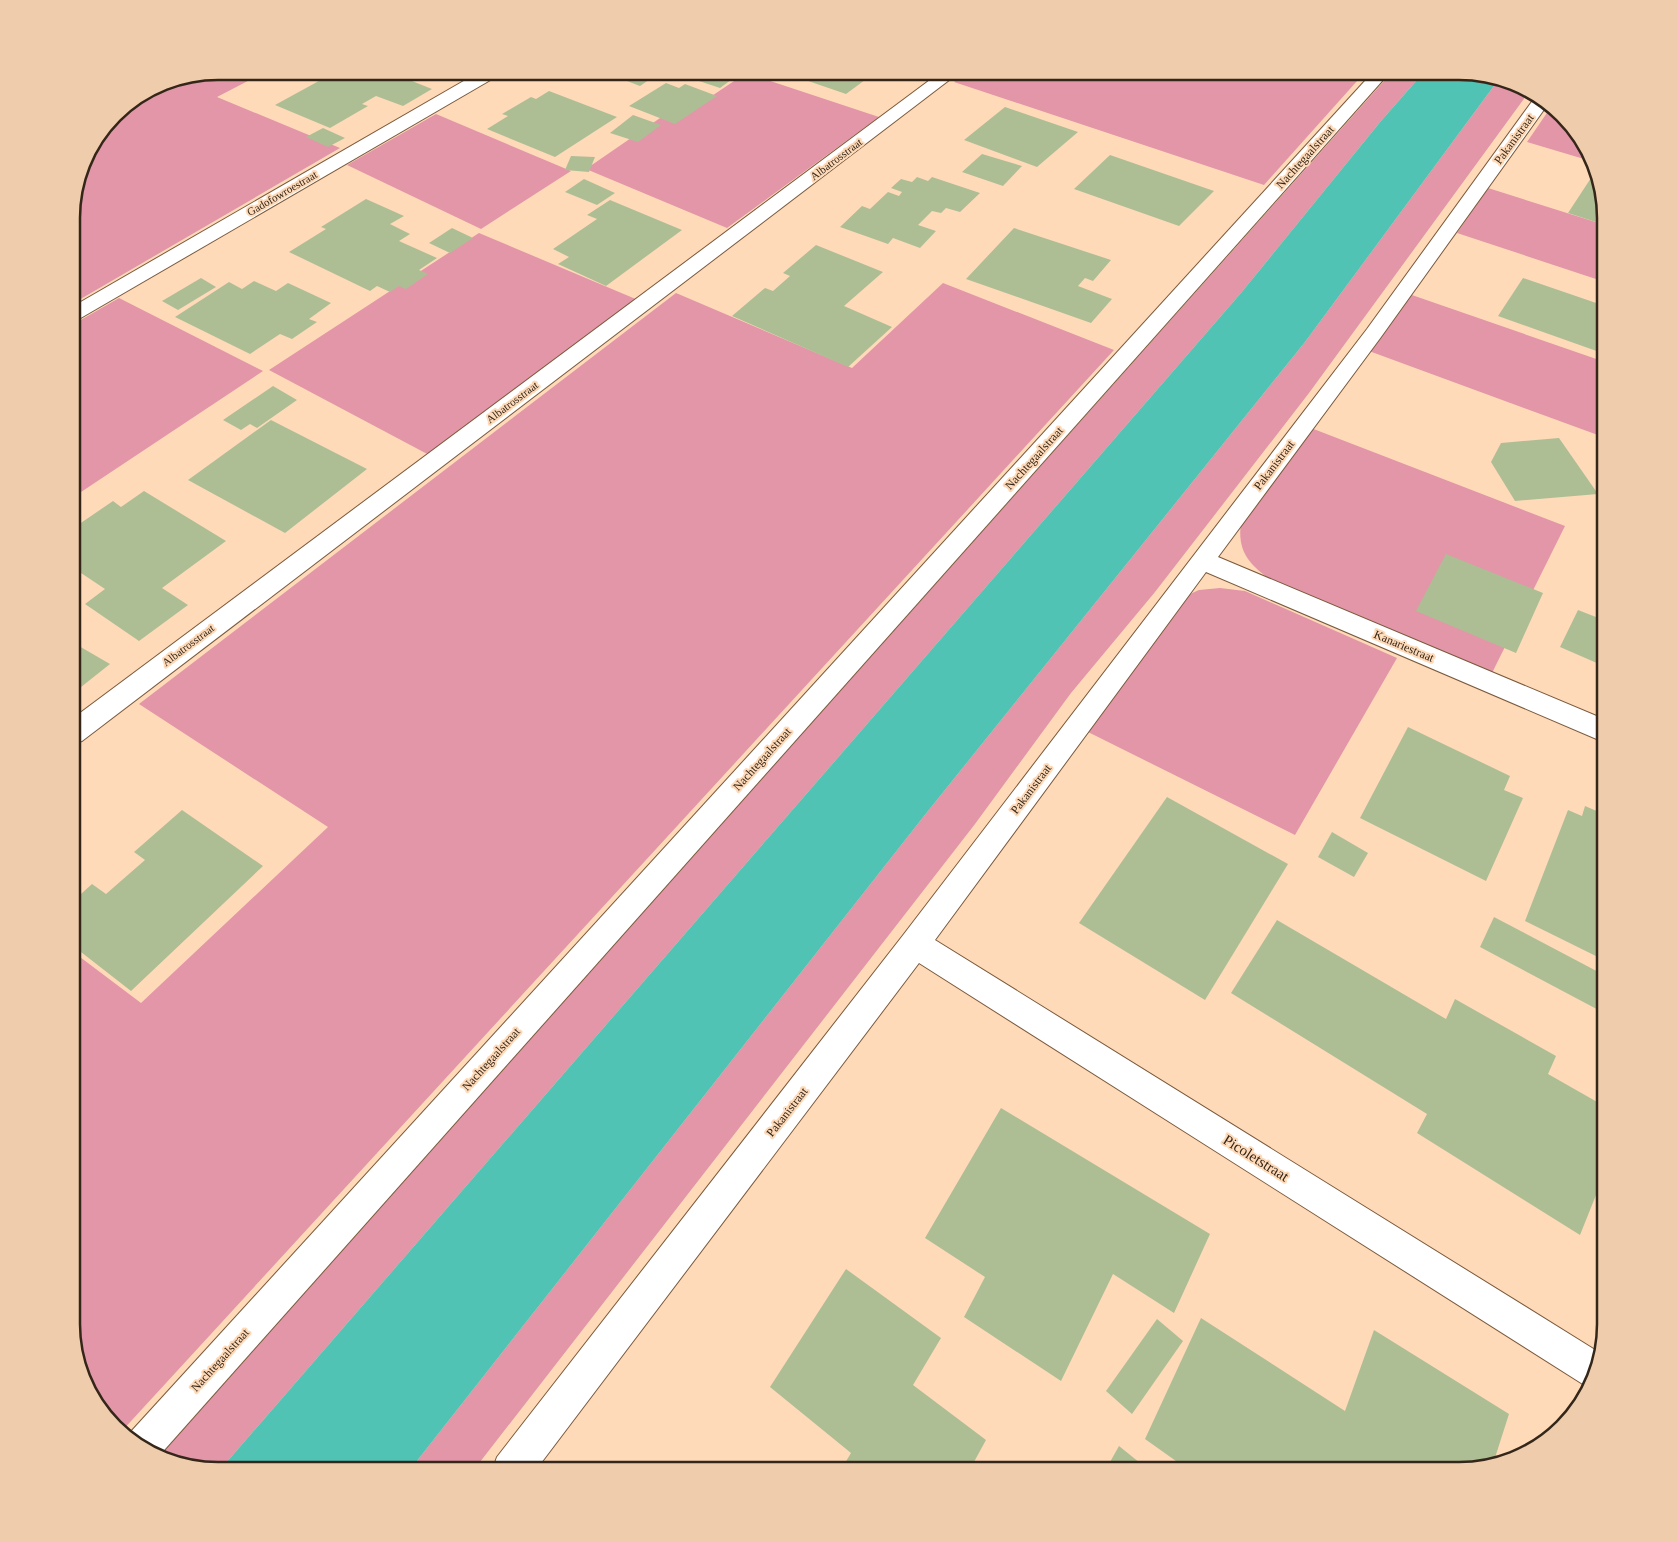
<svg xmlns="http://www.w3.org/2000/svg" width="1677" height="1542" font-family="'Times New Roman',serif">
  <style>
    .green { fill: #e296a8 }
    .water { fill: #50c3b5 }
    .building { fill: #aebe94 }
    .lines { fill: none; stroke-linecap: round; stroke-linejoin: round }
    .street-casing { stroke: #7a5a3c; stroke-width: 2 }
    .street { fill: #fff; fill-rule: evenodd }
    .labels { text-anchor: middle; stroke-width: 4; stroke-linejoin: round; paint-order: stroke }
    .far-street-label { font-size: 11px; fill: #34271a; stroke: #ffdab8 }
    .street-label { font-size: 12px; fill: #34271a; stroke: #ffdab8 }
    .near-street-label { font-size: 15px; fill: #34271a; stroke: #ffdab8 }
    .rim { fill: none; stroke: #34271a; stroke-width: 2.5 }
  </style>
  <rect width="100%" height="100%" fill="#ffdab8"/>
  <!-- green -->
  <g class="green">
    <path d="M218,71H267L217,97L340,148L72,304V208L87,153L121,108L162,82Z"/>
    <path d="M967,71H1366L1264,185L954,82Z"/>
    <path d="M1393,71H1425L1381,121L1241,293L219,1471L162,1459L157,1456Z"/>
    <path d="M746,73L879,117L727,228L586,169L663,116L676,120Z"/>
    <path d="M1499,79L1515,83L1529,92L1309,393L1155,592L1071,693L975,824L473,1471H409L924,816L1305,342Z"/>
    <path d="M1551,107L1563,114L1594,162L1527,142Z"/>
    <path d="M436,114L571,171L481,229L347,165Z"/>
    <path d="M1488,188L1605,225V282L1457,233Z"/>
    <path d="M479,233L638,300L431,456L269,370Z"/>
    <path d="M943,283L1114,350L121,1432L114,1428L83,1380L72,1333V951L141,1003L328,827L139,704L676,293L852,368Z"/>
    <path d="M1409,294L1605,362L1606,438L1369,351Z"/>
    <path d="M119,298L263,371L72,498V325Z"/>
    <path d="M1311,428L1565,526L1491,675L1272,581C1249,564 1237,552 1241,522Z"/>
    <path d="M1220,588L1245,591L1397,658L1295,835L1088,732L1188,595L1199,590Z"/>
  </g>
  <!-- water -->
  <path class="water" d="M1425,71H1459L1499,79L1305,342L924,816L409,1471H219L1241,293L1381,121Z"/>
  <!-- building -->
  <g class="building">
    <path d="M337,71H387L432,89L403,106L376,96L362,104L368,106L330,128L275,105Z"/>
    <path d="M588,71H662L640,86L614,76L610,79Z"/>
    <path d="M713,71H729L739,74L720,88L699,81Z"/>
    <path d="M865,71L860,75L869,77L846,94L782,72Z"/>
    <path d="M666,83L679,88L685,84L717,96L675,124L629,106Z"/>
    <path d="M549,91L617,117L555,157L487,129L508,116L502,114L531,97L536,99Z"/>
    <path d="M1005,107L1078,132L1037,167L964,140Z"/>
    <path d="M633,115L661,125L638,142L610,133Z"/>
    <path d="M323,128L345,138L328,147L306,137Z"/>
    <path d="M982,154L1022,166L1003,186L962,172Z"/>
    <path d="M1110,155L1214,191L1179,226L1074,189Z"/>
    <path d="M571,156L595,157L589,172L565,170Z"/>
    <path d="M917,177L928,181L932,177L980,193L960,212L946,208L941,213L932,211L918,225L936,231L920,248L893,238L888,244L840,227L862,206L870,209L888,192L899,196L902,192L891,188L901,179L912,182Z"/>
    <path d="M1591,178L1599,180L1605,209V225L1568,213Z"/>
    <path d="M584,179L615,193L597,205L565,192Z"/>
    <path d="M366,199L404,216L390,224L410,234L399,241L437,258L419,270L428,274L406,289L399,286L390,292L377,286L370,291L289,252L326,229L321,227Z"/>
    <path d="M610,200L682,230L606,286L558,264L569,257L553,249L597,219L587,215Z"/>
    <path d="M452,228L473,238L450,253L429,243Z"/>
    <path d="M1014,228L1111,260L1093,281L1085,278L1078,286L1112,299L1091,323L966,279Z"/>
    <path d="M816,245L883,272L844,306L892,327L848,367L732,316L765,288L773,291L790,276L783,273Z"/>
    <path d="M201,278L216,287L178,310L162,301Z"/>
    <path d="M1523,278L1605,306V354L1498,316Z"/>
    <path d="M254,281L276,291L288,283L331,303L309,319L317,322L292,339L280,334L250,354L175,317L229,282L242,289Z"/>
    <path d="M273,386L297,400L257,428L250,424L241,430L223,420Z"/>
    <path d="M271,420L367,469L285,533L188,480Z"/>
    <path d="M1559,438L1598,494L1515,501L1491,462L1501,443Z"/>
    <path d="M144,491L226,541L162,588L188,605L139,641L85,604L105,589L72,567V529L113,501L121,507Z"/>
    <path d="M1446,554L1543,593L1516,653L1416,611Z"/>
    <path d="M1606,596V667L1560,647L1578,610L1596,617Z"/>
    <path d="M72,642L110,664L76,691L72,689Z"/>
    <path d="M1408,727L1510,776L1504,790L1523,798L1486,881L1360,818Z"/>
    <path d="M1167,797L1288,864L1205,1000L1079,923Z"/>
    <path d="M1585,806L1606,815V961L1525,921L1568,810L1582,816Z"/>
    <path d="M182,810L263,866L131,991L72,945V902L92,884L106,894L145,860L134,852Z"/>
    <path d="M1332,832L1368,853L1354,877L1318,857Z"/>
    <path d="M1494,917L1606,976V1014L1480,947Z"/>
    <path d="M1277,920L1446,1019L1455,999L1556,1056L1548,1074L1606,1107V1170L1580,1235L1417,1133L1427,1114L1231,993Z"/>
    <path d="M1001,1108L1210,1234L1174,1313L1113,1274L1061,1381L964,1317L985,1277L925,1238Z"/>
    <path d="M1606,1232V1252L1599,1248Z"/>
    <path d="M846,1269L941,1338L913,1385L986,1440L969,1471H845L842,1468L851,1453L770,1387Z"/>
    <path d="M1201,1318L1345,1411L1374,1330L1509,1414L1493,1464L1459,1471H1190L1145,1439Z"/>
    <path d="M1157,1319L1183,1341L1132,1414L1106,1391Z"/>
    <path d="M1119,1446L1150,1471H1105Z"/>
  </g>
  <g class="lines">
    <defs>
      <g id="street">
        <path d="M481,71H501L499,75L79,319L72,321V307Z"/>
        <path d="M942,71H961L82,741L72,744V719Z"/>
        <path d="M1374,71H1391L158,1457L127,1436Z"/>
        <path d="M1536,96L1548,104L1381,337L1218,557L1606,720V743L1206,572L935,940L1600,1353L1594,1380L1589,1388L919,963L535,1471H492L497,1457L904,934L1367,329Z"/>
      </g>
    </defs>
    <!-- street casing -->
    <use href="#street" class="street-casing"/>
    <!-- street -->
    <use href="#street" class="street"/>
  </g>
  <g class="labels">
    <!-- far-street labels -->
    <g class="far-street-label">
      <text transform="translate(836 159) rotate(-37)" y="4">Albatrosstraat</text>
      <text transform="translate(282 193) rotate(-30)" y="4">Gadofowroestraat</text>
      <text transform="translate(512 402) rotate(-37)" y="4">Albatrosstraat</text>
      <text transform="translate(188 645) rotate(-37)" y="4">Albatrosstraat</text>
    </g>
    <!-- street labels -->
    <g class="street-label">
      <text transform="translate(1514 139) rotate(-54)" y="4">Pakanistraat</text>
      <text transform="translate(1305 157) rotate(-48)" y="4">Nachtegaalstraat</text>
      <text transform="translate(1034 458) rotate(-48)" y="4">Nachtegaalstraat</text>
      <text transform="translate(1274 465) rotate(-53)" y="4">Pakanistraat</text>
      <text transform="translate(1404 646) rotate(23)" y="4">Kanariestraat</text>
      <text transform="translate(762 759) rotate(-48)" y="4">Nachtegaalstraat</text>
      <text transform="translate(1031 789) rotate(-53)" y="4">Pakanistraat</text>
      <text transform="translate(491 1059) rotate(-48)" y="4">Nachtegaalstraat</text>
      <text transform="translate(787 1112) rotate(-52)" y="4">Pakanistraat</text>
      <text transform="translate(220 1360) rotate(-48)" y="4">Nachtegaalstraat</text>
    </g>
    <!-- near-street labels -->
    <g class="near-street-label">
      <text transform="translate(1256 1158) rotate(32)" y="5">Picoletstraat</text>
    </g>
  </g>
  <!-- crop -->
  <path d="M0 0H1677V1542H0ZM218 80H1459A138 138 0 0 1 1597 218V1324A138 138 0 0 1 1459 1462H218A138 138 0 0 1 80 1324V218A138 138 0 0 1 218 80Z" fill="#efccab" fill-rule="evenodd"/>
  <path class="rim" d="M218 80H1459A138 138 0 0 1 1597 218V1324A138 138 0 0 1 1459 1462H218A138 138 0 0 1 80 1324V218A138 138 0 0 1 218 80Z"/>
</svg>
